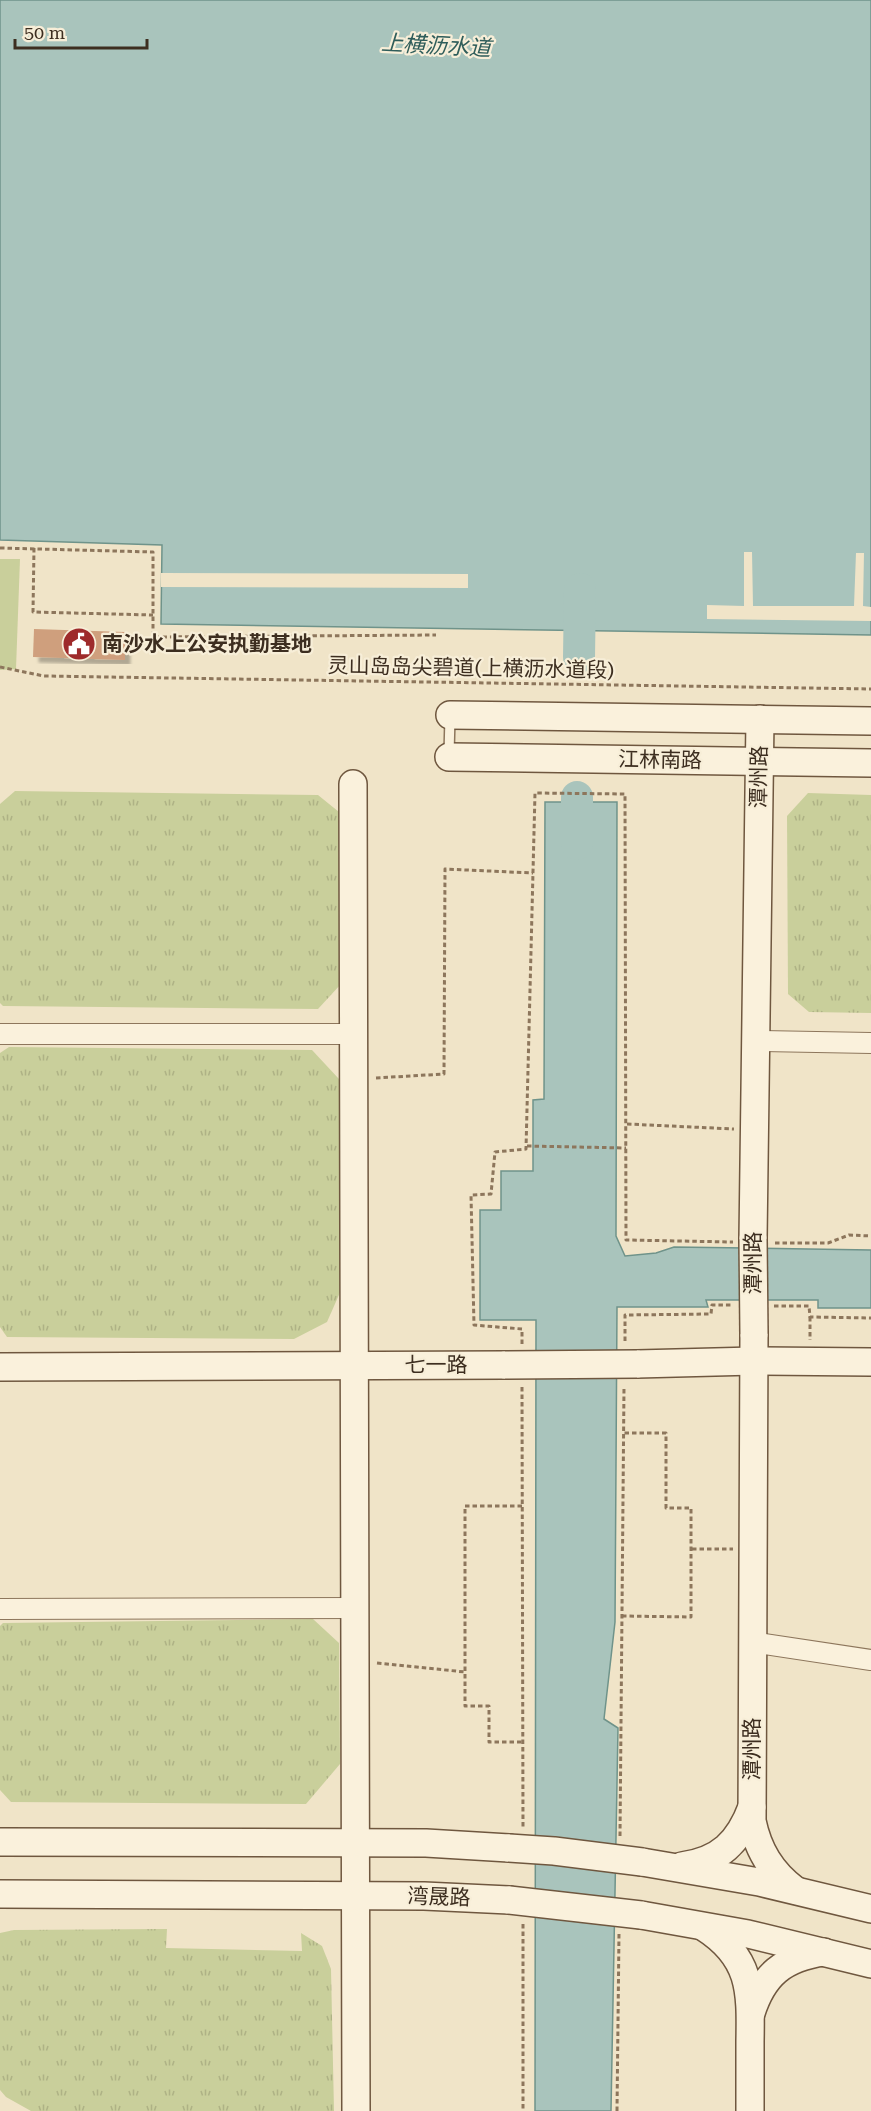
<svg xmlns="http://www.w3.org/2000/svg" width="871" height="2111" font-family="'Roboto Serif','Noto Sans SC',serif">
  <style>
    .grass { fill: url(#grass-tufts) }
    .park { fill: #c9cf9b }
    .water { fill: #a9c4bc; stroke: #6f938a; stroke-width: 1.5 }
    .pier { fill: #f0e4c8 }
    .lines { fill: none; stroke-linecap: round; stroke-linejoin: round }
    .river { stroke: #a9c4bc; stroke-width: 32 }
    .building { fill: #cf9f7d; filter: url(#shadow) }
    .lane-casing { stroke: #8d765c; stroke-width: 12 }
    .street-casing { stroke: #8d765c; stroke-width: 22 }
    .secondary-casing { stroke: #6f573f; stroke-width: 30 }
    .path { stroke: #8d765c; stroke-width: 3; stroke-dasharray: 4.5 3; stroke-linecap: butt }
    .lane { stroke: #faf1dc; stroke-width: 9 }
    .street { stroke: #faf1dc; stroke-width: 20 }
    .secondary { stroke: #faf1dc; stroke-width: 27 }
    .secondary-bridge-casing { stroke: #6f573f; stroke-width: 30; stroke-linecap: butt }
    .secondary-bridge { stroke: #faf1dc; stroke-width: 27 }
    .labels { text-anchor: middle; stroke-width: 4.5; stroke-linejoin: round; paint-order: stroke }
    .poi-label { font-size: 21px; font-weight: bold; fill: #3d2e20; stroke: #f7eed8; text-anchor: start }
    .street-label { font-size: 21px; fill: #3d2e20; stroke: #f7eed8 }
    .water-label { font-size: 22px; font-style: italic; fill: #2f5d5a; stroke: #f7eed8 }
  </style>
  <defs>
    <pattern id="grass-tufts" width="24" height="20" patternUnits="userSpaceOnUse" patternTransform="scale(1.5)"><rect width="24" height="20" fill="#c9cf9b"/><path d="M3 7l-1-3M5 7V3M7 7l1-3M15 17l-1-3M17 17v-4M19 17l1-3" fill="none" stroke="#aeb285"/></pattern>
    <filter id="shadow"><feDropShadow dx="5.5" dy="5.5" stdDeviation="1.5" flood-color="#0004"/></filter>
  </defs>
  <rect width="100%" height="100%" fill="#f0e4c8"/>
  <!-- grass -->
  <g class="grass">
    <path d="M15,791L318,795L339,812L341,984L318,1009L3,1006L0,1003V804Z"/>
    <path d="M808,793L871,795V1013L809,1012L788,994L787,816Z"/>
    <path d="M9,1047L312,1050L339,1079L342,1288L327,1322L294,1339L7,1337L0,1327V1053Z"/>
    <path d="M313,1619L339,1643L340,1764L306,1804L11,1802L0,1790V1626L3,1623Z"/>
    <path d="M167,1929L166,1948L302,1951L301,1933L322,1946L331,1969L334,2111H31L6,2097L0,2090V1933L14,1930Z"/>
  </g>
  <!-- park -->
  <path class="park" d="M0,559H20L16,669L0,670Z"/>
  <!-- water -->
  <g class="water">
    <path d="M0,0H871V635L161,624L162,545L0,540Z"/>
    <path d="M545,802H617L616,1236L625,1256L656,1253L674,1247L871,1250V1308H818V1300H706L708,1307H617L615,1622L604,1719L618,1728L611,2111H535L536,1320H480V1210H501V1171H533V1100L544,1099Z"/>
  </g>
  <!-- pier -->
  <g class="pier">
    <path d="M744,552H752L753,606H854L856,553H864L863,606L871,607V621L707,619V605L744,606Z"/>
    <path d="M161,573L468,574V588L161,587Z"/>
  </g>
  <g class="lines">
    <!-- river -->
    <g class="river">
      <path d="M579,657L580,589"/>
      <path d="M577,844V797"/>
    </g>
  </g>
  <!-- building -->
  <path class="building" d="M34,629L125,632V660L33,657Z"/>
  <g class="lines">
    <defs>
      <path id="lane" d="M449,754L450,717"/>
      <g id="street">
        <path d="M0,1034H354"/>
        <path d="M755,1041L871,1043"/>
        <path d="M0,1609L355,1608"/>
        <path d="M752,1642L871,1660"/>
      </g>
      <g id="secondary">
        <path d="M450,715L871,721"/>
        <path d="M449,757L871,763"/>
        <path d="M353,784L356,2111"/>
        <path d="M753,1239L760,719"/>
        <path d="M754,1334L752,1821C758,1850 771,1872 795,1890"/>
        <path d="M637,1364L754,1361L871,1362"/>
        <path d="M0,1367L505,1365"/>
        <path d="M0,1842L426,1843L509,1848"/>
        <path d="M642,1862L759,1882L871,1909"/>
        <path d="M682,1866C720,1861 739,1842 752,1807"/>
        <path d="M0,1894L424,1896L509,1900"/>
        <path d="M641,1915L748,1934L871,1964"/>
        <path d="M704,1927C751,1957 751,1990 750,2041C750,2064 750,2088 750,2111"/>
        <path d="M751,2013C763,1975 783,1958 824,1952"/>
      </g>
    </defs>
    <!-- lane casing -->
    <use href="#lane" class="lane-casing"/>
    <!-- street casing -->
    <use href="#street" class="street-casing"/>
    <!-- secondary casing -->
    <use href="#secondary" class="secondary-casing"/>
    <!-- path -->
    <g class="path">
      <path d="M0,548L153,552V637L436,635"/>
      <path d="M34,548L33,612L153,615"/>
      <path d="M0,667L44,676L871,689"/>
      <path d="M376,1078L444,1074L445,869L533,873"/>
      <path d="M627,1124L734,1129"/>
      <path d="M527,1146L626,1148"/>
      <path d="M775,1243H828L849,1235L871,1236"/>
      <path d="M774,1306H809L810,1317L871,1318"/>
      <path d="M810,1317V1340"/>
      <path d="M625,1341V1315L711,1314L712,1305H732"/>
      <path d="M522,1344V1329L474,1325L471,1195L491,1194L495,1152L526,1149L535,793L625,794L626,1240L733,1242"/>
      <path d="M522,1387L523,1827"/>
      <path d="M522,1506H465V1706H489V1742H523"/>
      <path d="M692,1549H733"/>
      <path d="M622,1616L691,1617V1508H666V1433H624"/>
      <path d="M377,1663L465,1672"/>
      <path d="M620,1836L624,1387"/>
      <path d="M523,1924V2111"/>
      <path d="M617,2111L619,1933"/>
    </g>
    <!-- lane -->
    <use href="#lane" class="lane"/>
    <!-- street -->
    <use href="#street" class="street"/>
    <!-- secondary -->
    <use href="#secondary" class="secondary"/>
    <defs>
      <g id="secondary-bridge">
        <path d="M753,1239L754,1334"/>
        <path d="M505,1365L637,1364"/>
        <path d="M509,1848L554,1851L642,1862"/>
        <path d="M509,1900L641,1915"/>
      </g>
    </defs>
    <!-- secondary-bridge casing -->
    <use href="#secondary-bridge" class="secondary-bridge-casing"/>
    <!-- secondary-bridge -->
    <use href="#secondary-bridge" class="secondary-bridge"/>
  </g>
  <!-- icons -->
  <defs>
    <symbol id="civic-disc" viewBox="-11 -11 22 22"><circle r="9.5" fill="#9e2a2b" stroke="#f7eed8"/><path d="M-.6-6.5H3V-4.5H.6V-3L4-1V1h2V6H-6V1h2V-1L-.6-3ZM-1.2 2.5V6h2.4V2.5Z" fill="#fff"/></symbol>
  </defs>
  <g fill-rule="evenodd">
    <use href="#civic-disc" x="60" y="625" width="38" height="38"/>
  </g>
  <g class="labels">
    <!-- poi labels -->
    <g class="poi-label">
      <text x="102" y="651">南沙水上公安执勤基地</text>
    </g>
    <!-- street labels -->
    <g class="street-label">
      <text transform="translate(471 668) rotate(1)" y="7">灵山岛岛尖碧道(上横沥水道段)</text>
      <text transform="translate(660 760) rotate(1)" y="7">江林南路</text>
      <text transform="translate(759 777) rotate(-89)" y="7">潭州路</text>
      <text transform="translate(753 1263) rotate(-90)" y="7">潭州路</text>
      <text x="436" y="1372">七一路</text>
      <text transform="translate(752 1749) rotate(-90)" y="7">潭州路</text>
      <text transform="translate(439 1897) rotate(2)" y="7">湾晟路</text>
    </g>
    <!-- water labels -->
    <g class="water-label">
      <text transform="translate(436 45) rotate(3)" y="8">上横沥水道</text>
    </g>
  </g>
  <!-- scale -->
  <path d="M15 39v9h132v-9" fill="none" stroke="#3d2e20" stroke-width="3"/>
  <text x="24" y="39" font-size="18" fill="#3d2e20" stroke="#f7eed8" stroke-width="4.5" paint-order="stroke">50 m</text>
</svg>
